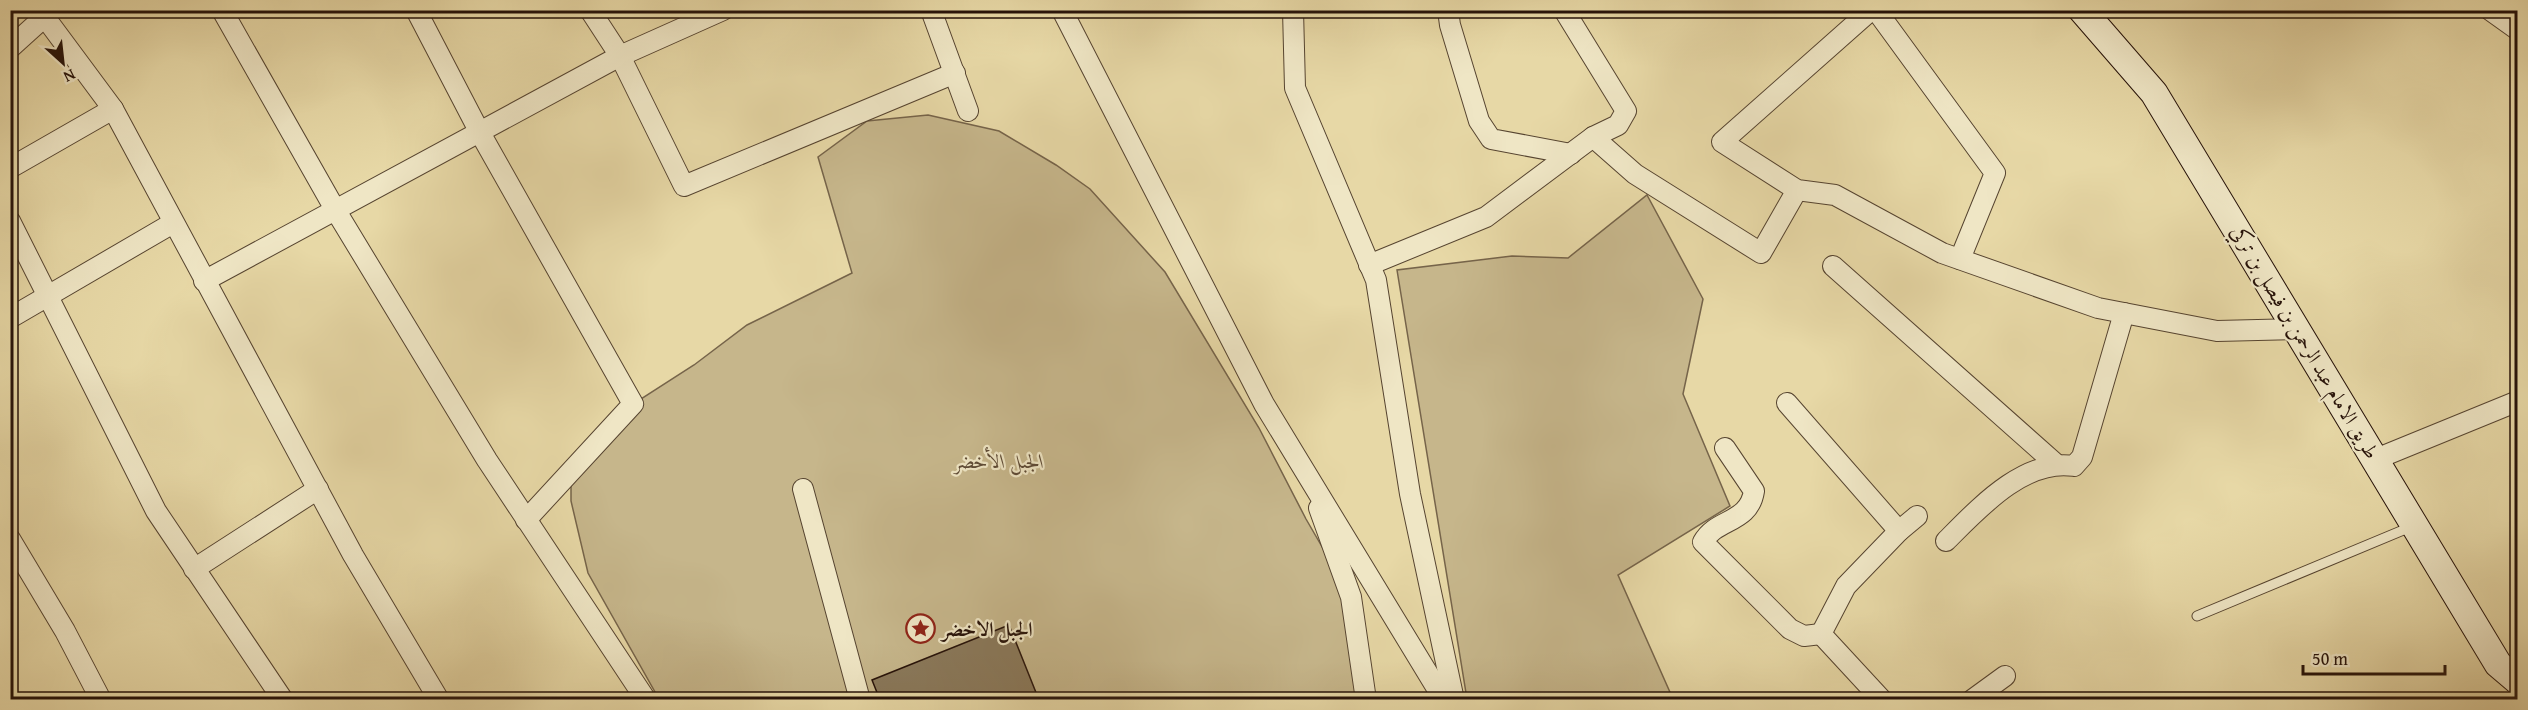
<svg xmlns="http://www.w3.org/2000/svg" width="2528" height="710" font-family="'Gentium Book Plus',Amiri,serif">
  <style>
    .green { fill: #c6b68b; stroke: #76644a; stroke-width: 1.5 }
    .building { fill: #8a795b; stroke: #261209; stroke-width: 1.5 }
    .lines { fill: none; stroke-linecap: round; stroke-linejoin: round }
    .lane-casing { stroke: #564430; stroke-width: 11 }
    .street-casing { stroke: #564430; stroke-width: 22 }
    .secondary-casing { stroke: #261209; stroke-width: 29 }
    .lane { stroke: #efe6c5; stroke-width: 9 }
    .street { stroke: #efe6c5; stroke-width: 20 }
    .secondary { stroke: #efe6c5; stroke-width: 27 }
    .labels { text-anchor: middle; stroke-width: 4.5; stroke-linejoin: round; paint-order: stroke }
    .street-label { font-size: 20px; fill: #261209; stroke: #efe6c5 }
    .park-label { font-size: 20px; font-style: italic; fill: #5e4b36; stroke: #efe6c5 }
    .poi-label { font-size: 20px; font-weight: bold; fill: #261209; stroke: #efe6c5; text-anchor: start }
  </style>
  <rect width="100%" height="100%" fill="#e7d8a6"/>
  <filter id="stains"><feTurbulence type="fractalNoise" baseFrequency=".00333" numOctaves="4"/><feColorMatrix values="0 0 0 0 .2 0 0 0 0 .09 0 0 0 0 .02 0 0 0 .5 -.17"/></filter>
  <radialGradient id="worn" r=".72"><stop offset=".6" stop-color="#630" stop-opacity="0"/><stop offset="1" stop-color="#630" stop-opacity=".3"/></radialGradient>
  <!-- green -->
  <g class="green">
    <path d="M928,115L999,131L1056,165L1090,189L1165,272L1259,428L1306,519L1351,597L1366,699H659L588,573L571,501V470L633,404L694,365L747,325L852,273L818,157L867,121Z"/>
    <path d="M1647,195L1703,299L1683,394L1730,506L1618,575L1673,699H1467L1397,270L1512,256L1568,258Z"/>
  </g>
  <!-- building -->
  <path class="building" d="M1009,625L1039,700H880L872,680Z"/>
  <g class="lines">
    <defs>
      <path id="lane" d="M2197,616L2413,526"/>
      <g id="street">
        <path d="M222,10L336,211L487,460L646,700"/>
        <path d="M416,10L479,131L633,404L526,520"/>
        <path d="M590,10L620,56L684,186L955,73"/>
        <path d="M931,10L968,111"/>
        <path d="M1062,10L1264,404L1444,700"/>
        <path d="M1293,10L1295,88L1376,280L1410,494L1454,700"/>
        <path d="M1448,10L1450,25L1479,121L1491,139L1571,154"/>
        <path d="M1871,10L1722,142L1797,190L1835,195L1942,253L2098,308L2217,331L2298,329"/>
        <path d="M1876,10L1995,173L1960,259"/>
        <path d="M2490,10L2518,30"/>
        <path d="M44,16L113,109L353,555L439,700"/>
        <path d="M10,48L52,10"/>
        <path d="M1593,137L1635,174L1761,253L1797,190"/>
        <path d="M10,168L113,109"/>
        <path d="M10,221L156,511L283,700"/>
        <path d="M1369,265L1486,217L1593,137L1618,125L1626,111L1564,10"/>
        <path d="M1833,266L2057,465"/>
        <path d="M204,281L620,56L723,10"/>
        <path d="M10,318L173,223"/>
        <path d="M1787,403L1899,531"/>
        <path d="M1725,448L1754,491C1749,524 1716,518 1703,542L1790,629L1804,636L1821,634"/>
        <path d="M2376,459L2518,401"/>
        <path d="M803,489L860,700"/>
        <path d="M1319,508L1351,597L1366,700"/>
        <path d="M10,539L65,631L101,700"/>
        <path d="M1946,541C1978,509 2024,458 2074,466L2082,457L2124,313"/>
        <path d="M194,569L318,489"/>
        <path d="M1821,634L1846,586L1899,531L1917,516"/>
        <path d="M1821,634L1882,700"/>
        <path d="M1972,700L2005,676"/>
      </g>
      <path id="secondary" d="M2082,10L2154,93L2498,664L2518,681"/>
    </defs>
    <!-- lane casing -->
    <use href="#lane" class="lane-casing"/>
    <!-- street casing -->
    <use href="#street" class="street-casing"/>
    <!-- secondary casing -->
    <use href="#secondary" class="secondary-casing"/>
    <!-- lane -->
    <use href="#lane" class="lane"/>
    <!-- street -->
    <use href="#street" class="street"/>
    <!-- secondary -->
    <use href="#secondary" class="secondary"/>
  </g>
  <!-- icons -->
  <defs>
    <symbol id="sight-ring" viewBox="-11 -11 22 22"><circle r="9.5" fill="#efe6c5" stroke="#8f2418" stroke-width="1.5"/><path d="M0-6L1.8-2.2L6-1.7L2.9 1.2L3.7 5.4L0 3.3L-3.7 5.4L-2.9 1.2L-6-1.7L-1.8-2.2Z" fill="#8f2418"/></symbol>
  </defs>
  <g fill-rule="evenodd">
    <use href="#sight-ring" x="904" y="612" width="33" height="33"/>
  </g>
  <g class="labels">
    <!-- street labels -->
    <g class="street-label">
      <text transform="translate(2305 342) rotate(59)" y="7">طريق الامام عبد الرحمن بن فيصل بن تركي</text>
    </g>
    <!-- park labels -->
    <g class="park-label">
      <text x="999" y="468">الجبل الأخضر</text>
    </g>
    <!-- poi labels -->
    <g class="poi-label">
      <text x="942" y="636">الجبل الاخضر</text>
    </g>
  </g>
  <!-- margin -->
  <rect width="2528" height="710" fill="none" stroke="#e7d8a6" stroke-width="36"/>
  <rect x="12" y="12" width="2504" height="686" fill="none" stroke="#261209" stroke-width="3"/>
  <rect x="18" y="18" width="2492" height="674" fill="none" stroke="#261209" stroke-width="1.5"/>
  <!-- north arrow -->
  <g transform="translate(63 63) rotate(153)" stroke="#efe6c5" stroke-width="4.5" paint-order="stroke">
  <path d="M0-4.5L10 22L0 15L-10 22Z" fill="#261209"/>
  <text y="-9" font-size="16" font-weight="bold" text-anchor="middle" fill="#261209">N</text>
  </g>
  <!-- scale -->
  <path d="M2303 665v9h142v-9" fill="none" stroke="#261209" stroke-width="3"/>
  <text x="2312" y="665" font-size="18" fill="#261209" stroke="#efe6c5" stroke-width="4.5" paint-order="stroke">50 m</text>
  <rect width="100%" height="100%" filter="url(#stains)"/>
  <rect width="100%" height="100%" fill="url(#worn)"/>
</svg>
